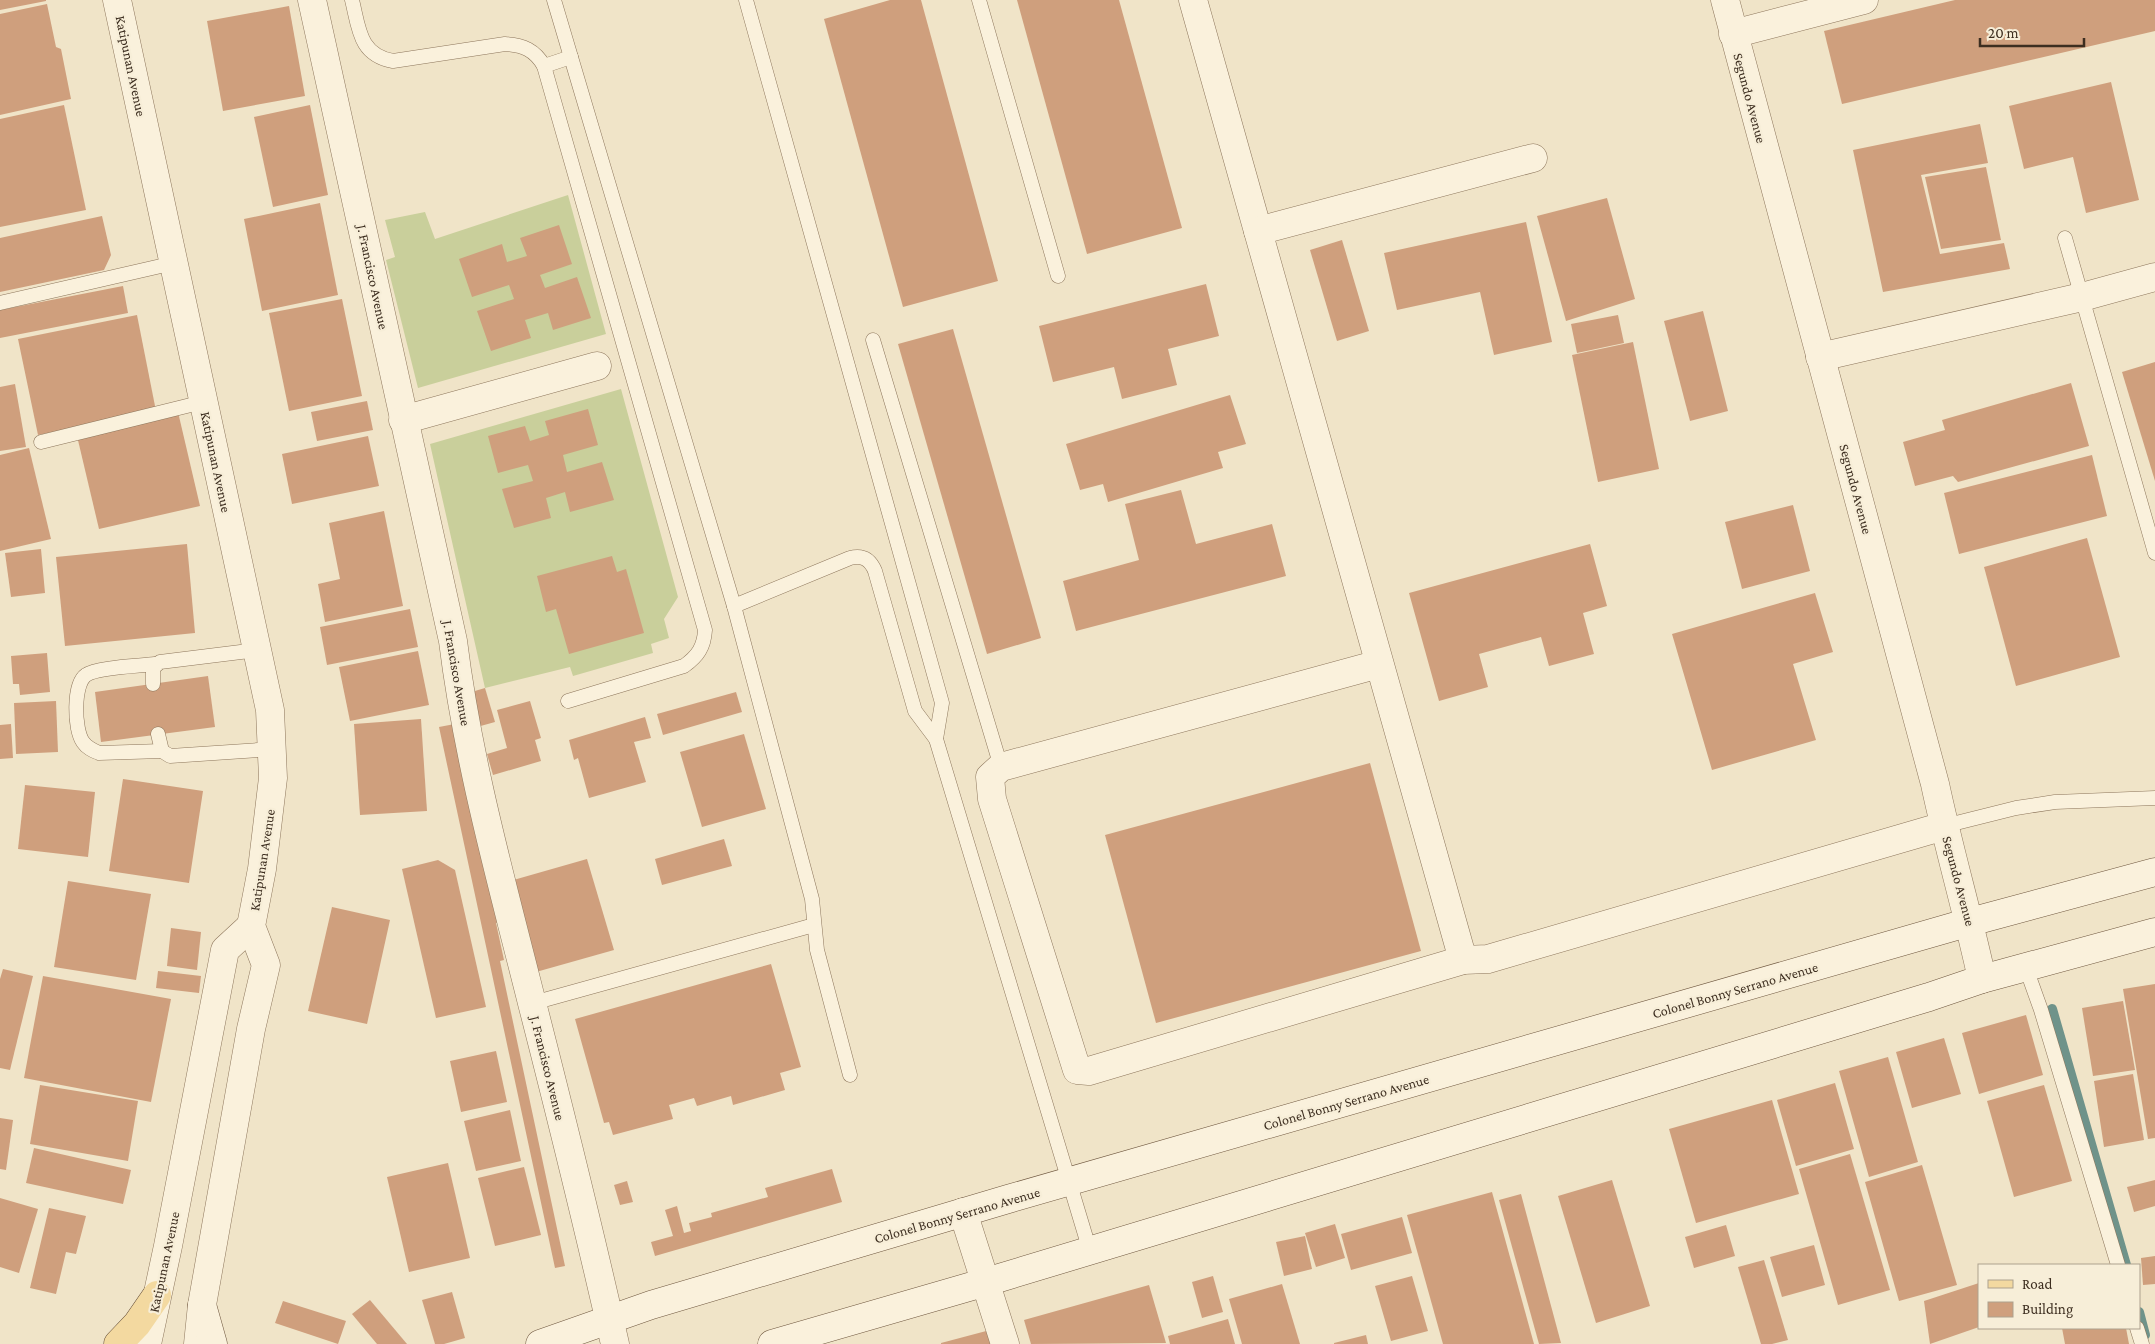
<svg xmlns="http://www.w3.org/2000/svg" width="2155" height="1344" font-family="'Crimson Pro',serif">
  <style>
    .grass { fill: #c9cf9b }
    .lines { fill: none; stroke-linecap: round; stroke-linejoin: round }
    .stream { stroke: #6f938a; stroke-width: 10 }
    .building { fill: #cf9f7d }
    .service-casing { stroke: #8d765c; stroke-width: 15 }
    .minor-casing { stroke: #8d765c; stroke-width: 29 }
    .tertiary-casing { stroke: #8d765c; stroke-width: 29 }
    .secondary-casing { stroke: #6f573f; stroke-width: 29 }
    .primary-casing { stroke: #5b4430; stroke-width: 29 }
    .service { stroke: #faf1dc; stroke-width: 14 }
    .minor { stroke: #faf1dc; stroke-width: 28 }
    .tertiary { stroke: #faf1dc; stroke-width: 28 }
    .secondary { stroke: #faf1dc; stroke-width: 28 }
    .primary { stroke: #f3d9a0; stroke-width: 28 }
    .labels { text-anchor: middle; stroke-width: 4.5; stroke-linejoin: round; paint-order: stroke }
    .street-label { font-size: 14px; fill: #3d2e20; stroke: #f7eed8 }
  </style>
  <rect width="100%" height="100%" fill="#f0e4c8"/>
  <!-- grass -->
  <g class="grass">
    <path d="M568,195L606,334L418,388L386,260L395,257L385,220L425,212L435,239Z"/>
    <path d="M621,389L678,597L664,619L669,638L651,644L653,653L573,676L570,667L485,688L430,444Z"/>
  </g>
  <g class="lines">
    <!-- stream -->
    <g class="stream">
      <path d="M2052,1009L2126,1265"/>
      <path d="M2139,1312L2145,1335"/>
    </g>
  </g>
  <!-- building -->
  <g class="building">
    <path d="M0,0H46V1L0,10Z"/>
    <path d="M890,0H921L998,281L903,307L824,19Z"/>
    <path d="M1017,0H1119L1182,228L1087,254Z"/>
    <path d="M1955,0H2155V31L1842,104L1824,31Z"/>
    <path d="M47,4L56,47L61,49L71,99L0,115V14Z"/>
    <path d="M289,6L305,96L223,111L207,21Z"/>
    <path d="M2111,82L2139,200L2086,213L2073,157L2024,169L2009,106Z"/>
    <path d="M64,105L86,210L0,227V119Z"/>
    <path d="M310,105L328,195L273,207L254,117Z"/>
    <path d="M1980,124L1988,163L1921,175L1940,254L2004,243L2010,269L1883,292L1853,150Z"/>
    <path d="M1986,167L2001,240L1941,249L1925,177Z"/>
    <path d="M1607,198L1635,299L1566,321L1537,216Z"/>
    <path d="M320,203L338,295L262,311L244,219Z"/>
    <path d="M102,216L111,255L104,270L0,292V238Z"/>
    <path d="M1526,222L1552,342L1494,355L1480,292L1397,310L1384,253Z"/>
    <path d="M559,225L572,264L540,275L545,288L577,277L591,318L553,330L548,313L525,320L531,338L491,351L477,311L514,299L509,285L472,297L459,259L502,244L507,262L527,256L520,238Z"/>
    <path d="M1342,240L1369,331L1337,341L1310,250Z"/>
    <path d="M1206,284L1219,336L1168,349L1177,385L1122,399L1114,367L1053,382L1039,326Z"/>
    <path d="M123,286L128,313L0,338V310Z"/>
    <path d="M342,299L362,396L289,411L269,313Z"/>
    <path d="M1703,311L1728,411L1690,421L1664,321Z"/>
    <path d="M137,315L156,411L38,435L18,339Z"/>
    <path d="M1618,315L1624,343L1577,353L1571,324Z"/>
    <path d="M953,329L1041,638L987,654L898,344Z"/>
    <path d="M1633,342L1659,469L1598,482L1572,355Z"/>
    <path d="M2155,362V481L2122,372Z"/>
    <path d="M2071,383L2089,446L1958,482L1953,476L1915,486L1903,442L1945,430L1942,420Z"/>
    <path d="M15,384L26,447L0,451V387Z"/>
    <path d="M1230,395L1246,444L1218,452L1223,468L1108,502L1103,484L1080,490L1066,444Z"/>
    <path d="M367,401L373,430L317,441L311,412Z"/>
    <path d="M588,409L598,445L563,455L567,472L602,462L614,500L570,512L565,492L546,498L551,518L514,528L502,489L533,481L528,465L498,473L488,436L525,426L530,441L549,435L545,421Z"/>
    <path d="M178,412L200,506L99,529L77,436Z"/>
    <path d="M368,436L379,486L292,504L282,454Z"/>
    <path d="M29,448L51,539L0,551V455Z"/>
    <path d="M2092,455L2107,516L1959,554L1944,493Z"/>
    <path d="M1181,490L1196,544L1272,524L1286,576L1076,631L1063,581L1139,560L1125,504Z"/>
    <path d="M1793,505L1810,571L1742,589L1725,522Z"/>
    <path d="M384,511L403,606L325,622L318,584L340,579L329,523Z"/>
    <path d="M2087,538L2120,657L2016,686L1984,567Z"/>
    <path d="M187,544L195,633L65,646L56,557Z"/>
    <path d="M1590,544L1607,606L1583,613L1594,654L1549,666L1541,637L1479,654L1488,687L1439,701L1409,593Z"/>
    <path d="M41,549L45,593L11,597L5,553Z"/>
    <path d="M612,556L617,572L626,569L644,633L569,654L556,609L546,612L537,576Z"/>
    <path d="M1815,593L1833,652L1793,664L1816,740L1712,770L1672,634Z"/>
    <path d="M410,609L418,647L327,665L320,627Z"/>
    <path d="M418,651L429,705L350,721L339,667Z"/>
    <path d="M47,653L50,692L20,695L19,684H13L11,656Z"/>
    <path d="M208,676L215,727L101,742L95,692Z"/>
    <path d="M485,688L495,722L477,727L468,693Z"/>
    <path d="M736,692L742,712L663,735L657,714Z"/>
    <path d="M56,701L58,752L16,754L14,703Z"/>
    <path d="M530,701L541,738L535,740L541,761L493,775L487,754L507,748L497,710Z"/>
    <path d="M645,717L651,738L634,742L646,782L589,798L578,758L574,760L569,740Z"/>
    <path d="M421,719L427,811L360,815L354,724Z"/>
    <path d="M460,723L498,922L496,923L504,960L500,961L565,1266L555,1268L439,727Z"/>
    <path d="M11,724L13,758L0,759V725Z"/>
    <path d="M744,734L766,809L702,827L680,752Z"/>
    <path d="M1370,763L1421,951L1156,1023L1105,835Z"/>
    <path d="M123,779L203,791L189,883L109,871Z"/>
    <path d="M25,785L95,792L88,857L18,849Z"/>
    <path d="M724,839L732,866L662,885L655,859Z"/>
    <path d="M587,859L614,950L536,972L510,881Z"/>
    <path d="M438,860L455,870L486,1007L436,1018L402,869Z"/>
    <path d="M68,881L151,894L136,980L54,967Z"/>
    <path d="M332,907L390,920L367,1024L308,1011Z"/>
    <path d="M171,928L201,932L197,970L167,966Z"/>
    <path d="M771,964L801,1067L780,1073L785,1090L733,1105L731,1096L697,1106L694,1098L669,1105L673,1119L613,1135L609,1122L604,1123L575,1019Z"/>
    <path d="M3,969L33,976L10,1070L0,1068V979Z"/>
    <path d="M158,971L201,976L199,993L156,988Z"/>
    <path d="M43,976L171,999L151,1102L24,1078Z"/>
    <path d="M2155,984V1138L2148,1139L2123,989Z"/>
    <path d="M2123,1001L2135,1070L2093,1076L2082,1008Z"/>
    <path d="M2026,1015L2043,1075L1979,1094L1962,1033Z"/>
    <path d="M1944,1038L1961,1094L1912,1108L1896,1052Z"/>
    <path d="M496,1051L507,1102L461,1112L450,1061Z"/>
    <path d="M1888,1057L1918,1162L1869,1177L1839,1071Z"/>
    <path d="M2133,1074L2144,1140L2104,1147L2094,1081Z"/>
    <path d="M1835,1083L1854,1149L1796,1166L1777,1100Z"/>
    <path d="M40,1085L138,1101L128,1161L30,1144Z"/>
    <path d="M2044,1085L2072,1181L2014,1197L1987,1101Z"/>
    <path d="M1772,1100L1799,1194L1696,1223L1669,1129Z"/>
    <path d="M510,1110L521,1161L476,1171L464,1121Z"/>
    <path d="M0,1118L13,1120L6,1170L0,1169Z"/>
    <path d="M34,1148L131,1170L123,1204L26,1183Z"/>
    <path d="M1850,1154L1890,1290L1838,1305L1799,1169Z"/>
    <path d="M448,1163L470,1258L409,1272L387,1177Z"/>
    <path d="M1922,1165L1957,1285L1899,1301L1865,1182Z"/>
    <path d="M524,1167L541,1235L495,1246L478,1178Z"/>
    <path d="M832,1169L842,1202L655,1256L651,1242L673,1236L665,1210L677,1206L684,1233L691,1231L689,1223L712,1217L711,1213L768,1197L765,1188Z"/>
    <path d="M1612,1180L1650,1306L1596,1323L1558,1196Z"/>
    <path d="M2155,1180V1206L2134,1212L2127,1187Z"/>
    <path d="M627,1181L633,1202L620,1205L614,1185Z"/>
    <path d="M1492,1192L1534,1344H1443L1407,1215Z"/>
    <path d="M1521,1194L1561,1343L1539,1344L1499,1200Z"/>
    <path d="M0,1198L38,1209L19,1273L0,1267Z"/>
    <path d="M49,1208L86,1216L76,1254L66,1252L56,1294L30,1288Z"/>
    <path d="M1402,1217L1412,1253L1351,1270L1341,1234Z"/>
    <path d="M1335,1224L1345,1258L1316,1267L1305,1233Z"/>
    <path d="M1726,1225L1735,1256L1694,1268L1685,1237Z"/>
    <path d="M1305,1236L1312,1269L1284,1276L1276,1242Z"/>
    <path d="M1814,1245L1825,1285L1782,1297L1770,1257Z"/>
    <path d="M2155,1256V1284L2143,1285L2141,1258Z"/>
    <path d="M1764,1260L1788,1340L1772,1344H1761L1738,1267Z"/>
    <path d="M1213,1276L1223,1312L1202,1318L1192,1282Z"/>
    <path d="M1412,1276L1428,1331L1391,1341L1375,1286Z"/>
    <path d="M1979,1283V1327L1930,1344L1924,1301Z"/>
    <path d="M1282,1284L1300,1344H1242L1229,1299Z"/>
    <path d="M1149,1285L1166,1343L1031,1344L1024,1320Z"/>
    <path d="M452,1292L465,1338L444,1344H435L422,1300Z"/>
    <path d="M370,1300L407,1344H377L352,1314Z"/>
    <path d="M283,1301L346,1321L338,1344L275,1323Z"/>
    <path d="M1228,1319L1235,1344H1170L1168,1336Z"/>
    <path d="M2062,1328H2126L2129,1344H2065Z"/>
    <path d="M990,1330L994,1344H941V1343Z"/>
    <path d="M1366,1335L1368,1344H1334V1343Z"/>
  </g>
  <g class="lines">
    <defs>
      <g id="service">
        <path d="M352,0C359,28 359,55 393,61L505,44C523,45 535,50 544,66L705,630C704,647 698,656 684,666L568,701"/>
        <path d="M554,0L734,606L812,899L817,950L850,1075"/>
        <path d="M746,0L942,703L936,739L1090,1251"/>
        <path d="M979,0L1058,276"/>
        <path d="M544,66L571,57"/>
        <path d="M2065,238L2155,553"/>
        <path d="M0,303L174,263"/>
        <path d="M873,340L1001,767"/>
        <path d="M41,442L203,402"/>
        <path d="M734,606L850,558C862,555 870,559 875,571L915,711L936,739"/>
        <path d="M155,664C141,666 97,667 86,675C73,684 74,730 83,742C87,748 92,750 99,753L162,751"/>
        <path d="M153,684V668L160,662L257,650"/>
        <path d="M158,734L162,751L170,756L273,749"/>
        <path d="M1944,826L2016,808L2055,802L2155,798"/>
        <path d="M2026,968L2041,1010L2118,1265"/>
        <path d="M533,1003L814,925"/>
        <path d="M2137,1328L2142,1344"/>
      </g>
      <g id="minor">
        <path d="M312,0L453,641C468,763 502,883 532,1003C561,1116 589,1230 615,1344"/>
        <path d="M1193,0L1463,960"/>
        <path d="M1725,0L1935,784C1949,850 1968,914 1982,979"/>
        <path d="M1733,34L1864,0"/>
        <path d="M1258,231L1533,158"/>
        <path d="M1820,357L2082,297L2155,277"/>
        <path d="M403,420L597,366"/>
        <path d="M1379,664L1001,767L990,777L992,799L1077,1070L1089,1071L1463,960L1488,959L1944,826"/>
        <path d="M963,1212L1005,1344"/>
      </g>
      <g id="tertiary">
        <path d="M117,0L270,710L273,778L262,869L251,926L266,965L251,1029L202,1305L198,1344"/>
        <path d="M147,1344L168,1246L225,950L251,926"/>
      </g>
      <g id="secondary">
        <path d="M202,1305L213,1344"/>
        <path d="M540,1344L651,1305L1008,1199L1970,922L2155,872"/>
        <path d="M772,1344L986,1282L1929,997L1982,979L2155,932"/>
      </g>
      <path id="primary" d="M118,1344L137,1324L157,1295"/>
    </defs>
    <!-- service casing -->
    <use href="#service" class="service-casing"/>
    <!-- minor casing -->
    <use href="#minor" class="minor-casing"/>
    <!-- tertiary casing -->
    <use href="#tertiary" class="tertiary-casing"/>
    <!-- secondary casing -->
    <use href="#secondary" class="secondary-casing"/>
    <!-- primary casing -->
    <use href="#primary" class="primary-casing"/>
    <!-- service -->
    <use href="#service" class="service"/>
    <!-- minor -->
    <use href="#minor" class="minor"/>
    <!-- tertiary -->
    <use href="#tertiary" class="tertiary"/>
    <!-- secondary -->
    <use href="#secondary" class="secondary"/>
    <!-- primary -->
    <use href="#primary" class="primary"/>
  </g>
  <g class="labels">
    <!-- street labels -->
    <g class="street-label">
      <text transform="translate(131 66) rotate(78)" y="5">Katipunan Avenue</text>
      <text transform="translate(1750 98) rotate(75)" y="5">Segundo Avenue</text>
      <text transform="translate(373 277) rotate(78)" y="5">J. Francisco Avenue</text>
      <text transform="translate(216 462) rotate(78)" y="5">Katipunan Avenue</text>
      <text transform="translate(1856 489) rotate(75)" y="5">Segundo Avenue</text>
      <text transform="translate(457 673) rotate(80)" y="5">J. Francisco Avenue</text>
      <text transform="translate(262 860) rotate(-81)" y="5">Katipunan Avenue</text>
      <text transform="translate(1959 881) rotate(75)" y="5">Segundo Avenue</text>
      <text transform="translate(1735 990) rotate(-16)" y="5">Colonel Bonny Serrano Avenue</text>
      <text transform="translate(548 1068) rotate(76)" y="5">J. Francisco Avenue</text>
      <text transform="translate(1346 1102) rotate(-16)" y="5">Colonel Bonny Serrano Avenue</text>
      <text transform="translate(957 1215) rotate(-16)" y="5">Colonel Bonny Serrano Avenue</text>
      <text transform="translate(164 1262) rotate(-78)" y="5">Katipunan Avenue</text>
    </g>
  </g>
  <!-- legend -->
  <rect x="1978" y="1264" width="162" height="65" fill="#f7eed8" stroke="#ada18e"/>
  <rect x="1988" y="1280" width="25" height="8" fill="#f3d9a0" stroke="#ada18e"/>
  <text x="2022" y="1289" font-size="15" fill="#3d2e20">Road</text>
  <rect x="1988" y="1302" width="25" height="15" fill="#cf9f7d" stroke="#ada18e"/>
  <text x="2022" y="1314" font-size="15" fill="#3d2e20">Building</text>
  <!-- scale -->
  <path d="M1980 38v8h104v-8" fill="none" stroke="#3d2e20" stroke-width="2.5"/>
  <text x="1988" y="38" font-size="15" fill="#3d2e20" stroke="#f7eed8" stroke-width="4" paint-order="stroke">20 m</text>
</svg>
